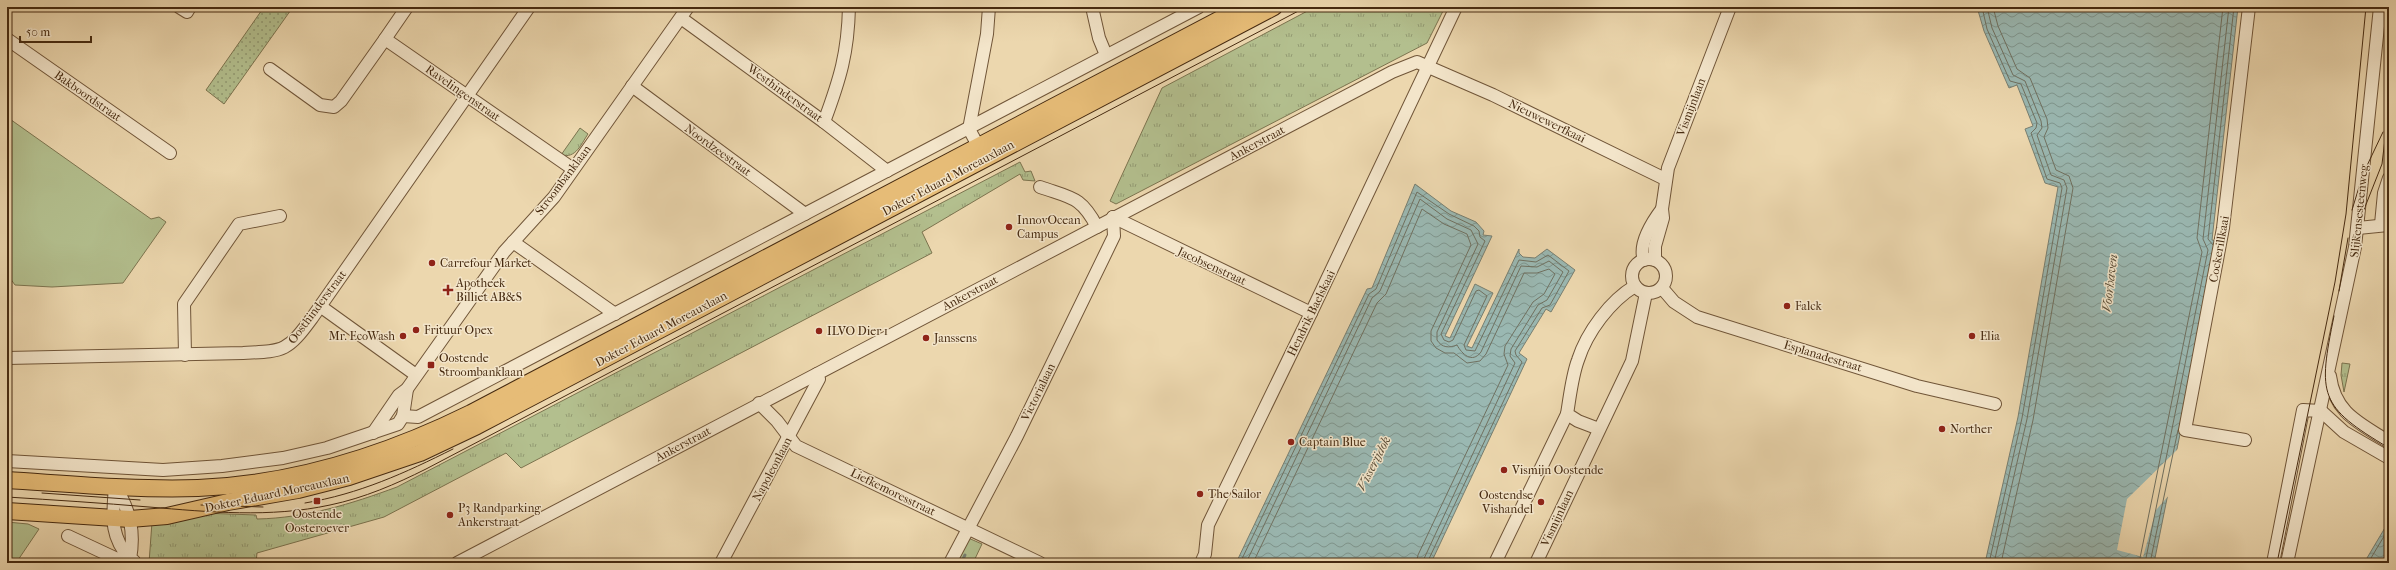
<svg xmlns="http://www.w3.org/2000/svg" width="2396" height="570" font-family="'IM FELL French Canon',serif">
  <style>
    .grass { fill: url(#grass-tufts); stroke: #7c744f }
    .park { fill: #b3bf8e; stroke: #7c744f }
    .garden { fill: url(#garden-dots); stroke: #7c744f }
    .water { fill: url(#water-waves); stroke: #787f71 }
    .pier { fill: #ecd7ae }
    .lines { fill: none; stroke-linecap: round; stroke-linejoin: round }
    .shore { stroke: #707161; stroke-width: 1 }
    .stream { stroke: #787f71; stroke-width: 3 }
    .minor-casing { stroke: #705538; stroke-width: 14 }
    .major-casing { stroke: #462a10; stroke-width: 18 }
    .minor { stroke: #f3e5ca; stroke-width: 12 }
    .major { stroke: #e6bc77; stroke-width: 16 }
    .tram { stroke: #462a10; stroke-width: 1 }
    .poi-dot { fill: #8f2418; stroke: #f3e5ca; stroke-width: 1.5 }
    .labels { text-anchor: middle; stroke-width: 3; stroke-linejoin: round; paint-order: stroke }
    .street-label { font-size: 12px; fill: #462a10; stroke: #f3e5ca }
    .poi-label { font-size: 12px; fill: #462a10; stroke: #f3e5ca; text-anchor: start }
    .water-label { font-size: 13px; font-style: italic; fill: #5b4e38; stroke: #f3e5ca }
  </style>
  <defs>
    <pattern id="grass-tufts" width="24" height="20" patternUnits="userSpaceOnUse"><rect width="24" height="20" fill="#b3bf8e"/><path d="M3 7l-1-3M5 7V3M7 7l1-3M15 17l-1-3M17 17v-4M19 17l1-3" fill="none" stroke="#939b73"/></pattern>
    <pattern id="garden-dots" width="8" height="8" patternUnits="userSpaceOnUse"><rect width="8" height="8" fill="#b3bf8e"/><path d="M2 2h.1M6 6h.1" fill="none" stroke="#939b73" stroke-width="1.8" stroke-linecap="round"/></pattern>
    <pattern id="water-waves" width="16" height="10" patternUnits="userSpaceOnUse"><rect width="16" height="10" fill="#9ab8b2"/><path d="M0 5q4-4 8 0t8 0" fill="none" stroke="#7f968f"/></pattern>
  </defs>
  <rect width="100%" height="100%" fill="#ecd7ae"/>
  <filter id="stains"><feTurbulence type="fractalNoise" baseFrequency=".005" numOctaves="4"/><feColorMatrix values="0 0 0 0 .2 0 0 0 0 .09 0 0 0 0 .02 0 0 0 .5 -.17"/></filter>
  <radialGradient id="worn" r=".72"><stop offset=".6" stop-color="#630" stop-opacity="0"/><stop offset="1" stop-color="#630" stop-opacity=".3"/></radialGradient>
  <!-- grass -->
  <g class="grass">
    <path d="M1315,7H1445L1427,43L1116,204L1110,201L1162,88Z"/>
    <path d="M580,128L588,134C581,144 576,159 561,155Z"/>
    <path d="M1020,162L1025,172L1031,171L1035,181L1023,180L1020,174L922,232L932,253L521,468L506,453L384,517L257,553L256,563H149L152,522L202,513L256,515L257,519C306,518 351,504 397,487Z"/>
    <path d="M2342,363L2350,364L2344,392L2341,375Z"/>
  </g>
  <!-- park -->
  <g class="park">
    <path d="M7,117L151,219L159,217L166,222L123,283L52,287L15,285L7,274Z"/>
    <path d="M7,522L28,524L39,529L16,563H7Z"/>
    <path d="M966,537L982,544L973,563H953Z"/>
  </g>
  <!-- garden -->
  <path class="garden" d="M264,7H293L224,104L206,90Z"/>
  <!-- water -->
  <g class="water">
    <path d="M1977,7H2238L2212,240L2219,241L2154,563H1985L2018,417L2058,187L2045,183L2025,129L2033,126L2017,85L2009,88L1984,31Z"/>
    <path d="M1415,184L1451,211L1476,222L1484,231L1483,235L1492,236L1445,336L1450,338L1475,284L1493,293L1467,346L1472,348L1519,249V253L1523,257L1535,258L1547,249L1575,270L1551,312L1546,309L1519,353L1527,359L1431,563H1236L1367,289L1372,288Z"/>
    <path d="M2389,521V563H2364Z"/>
  </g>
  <!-- pier -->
  <path class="pier" d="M2181,446L2171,493L2156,510L2143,557L2117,550L2127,499Z"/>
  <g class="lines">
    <!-- shore -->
    <g class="shore">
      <path d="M1982,7L1987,29L2010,81L2021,84L2037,123L2036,128L2031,133L2047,179L2060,183L2062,188L2022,418L1989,563"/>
      <path d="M1987,7L1992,28L2013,75L2025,81L2041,121L2042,128L2037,135L2051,175L2064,180L2067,188L2027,419L1994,563"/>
      <path d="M1993,7L1998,26L2017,69L2030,78L2047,119L2048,128L2044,137L2056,170L2069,176L2073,188L2033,420L2001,563"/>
      <path d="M2213,245L2208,239L2234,7"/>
      <path d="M1240,563L1369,294L1376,289L1417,192L1449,214L1474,226L1479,231L1480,237L1485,241L1441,334L1444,340L1449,342L1453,340L1476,291L1479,290L1487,296L1464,345L1466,350L1475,351L1519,260L1536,262L1548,255L1569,271L1550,305L1542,308L1515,351L1516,355L1522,362L1427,563"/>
      <path d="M1246,563L1372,298L1380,291L1420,199L1447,219L1471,230L1478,244L1437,332V340C1442,348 1449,348 1457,345C1462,354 1472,364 1481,352L1521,266L1537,267L1549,261L1563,272L1547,300L1538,305L1511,349L1510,356L1515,363L1422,563"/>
      <path d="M1253,563L1377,303L1386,294L1422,209L1444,224L1467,234L1471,245L1431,331V341L1436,348L1445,353H1454L1467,363L1480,361L1486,354L1524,273H1537L1549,269L1555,274L1544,294L1533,302L1505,346L1504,354L1508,365L1418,555L1416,563"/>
      <path d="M2139,563L2202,252L2197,238L2223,7"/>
      <path d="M2145,563L2208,250L2203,239L2229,7"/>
      <path d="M2150,563L2178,430"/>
      <path d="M2368,563L2389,528"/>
    </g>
    <!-- stream -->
    <path class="stream" d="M961,563L965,555"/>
    <defs>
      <g id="minor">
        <path d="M179,7L187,12L190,7"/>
        <path d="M407,7L385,39L573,169"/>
        <path d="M1092,7L1099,38L1106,55"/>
        <path d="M681,18L824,122L887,171"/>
        <path d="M7,39L170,153"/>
        <path d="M270,69L320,105L334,107L341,101L385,39"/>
        <path d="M632,86L805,214"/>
        <path d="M824,122C840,79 848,53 849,7"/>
        <path d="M982,153L969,129L987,34L989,7"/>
        <path d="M1040,187C1071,198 1081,196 1097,227"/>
        <path d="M1113,217L1311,313"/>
        <path d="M2381,224L2384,193L2389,178"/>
        <path d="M2358,228L2388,225"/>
        <path d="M513,242L615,314"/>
        <circle cx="1649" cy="276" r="17"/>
        <path d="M1644,260C1638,244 1653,221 1662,209"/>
        <path d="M1655,260V246L1663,218L1662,209L1668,168L1730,7"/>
        <path d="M1662,288L1674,302L1697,317L1917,386L1995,404"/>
        <path d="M320,306L416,375"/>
        <path d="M185,355L184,304L239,224L280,216"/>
        <path d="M7,358L243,353C284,351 287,352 312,318L529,7"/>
        <path d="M2330,376C2335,414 2360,423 2389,442"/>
        <path d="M759,403L777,421L796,446L1040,563"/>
        <path d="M2321,411L2344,432L2389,458"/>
        <path d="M403,416L418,417L1199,7"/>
        <path d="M1599,429L1578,421L1567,414C1570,396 1572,376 1578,360C1587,332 1610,301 1635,286"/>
        <path d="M373,433L399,395L407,389L504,252L554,197L688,7"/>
        <path d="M2245,440L2185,430L2223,228L2249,7"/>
        <path d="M7,461L163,470L222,466L283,458L327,448L398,424L403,416L407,389"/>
        <path d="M115,486C113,516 109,535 130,559"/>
        <path d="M115,486C130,510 135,532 130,559"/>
        <path d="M68,536L115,558L134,561"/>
        <path d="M457,563L1392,72L1417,62L1493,95L1665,179"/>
        <path d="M721,563L819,379L817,374"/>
        <path d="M950,563L1017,436L1114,236L1113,217"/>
        <path d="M1201,563L1205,554L1208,525L1311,313L1456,7"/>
        <path d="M1495,563L1567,414"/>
        <path d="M1536,563L1632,361L1646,293"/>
        <path d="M2273,563L2303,410L2321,411"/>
        <path d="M2287,563L2355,247L2380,7"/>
      </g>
      <g id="major">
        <path d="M7,480C71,484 134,490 198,488C294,484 386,455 471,413L1243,7"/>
        <path d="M7,511L130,519L167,516L228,502L298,490L349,477L420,453L477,426L1274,7"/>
      </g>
    </defs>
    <!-- minor casing -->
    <use href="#minor" class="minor-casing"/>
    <!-- major casing -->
    <use href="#major" class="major-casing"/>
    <!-- minor -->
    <use href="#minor" class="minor"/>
    <!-- major -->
    <use href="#major" class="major"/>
    <!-- tram -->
    <g class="tram">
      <path d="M2387,118L2389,97"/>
      <path d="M2352,210L2363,174L2383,132"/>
      <path d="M2350,245L2382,164L2388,114"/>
      <path d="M2339,291L2348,238"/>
      <path d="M2334,316C2318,395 2318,406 2389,448"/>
      <path d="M42,493L140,500"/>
      <path d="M7,497C54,500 102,503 149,507C209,512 270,518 330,505C364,498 396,484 426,469L1306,7"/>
      <path d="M305,503C359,494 405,473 453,449"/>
      <path d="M201,505L263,507"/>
      <path d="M2277,563L2335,282L2346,214L2366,7"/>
    </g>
  </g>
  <!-- markers -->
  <g class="poi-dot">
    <circle cx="1009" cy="227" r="4"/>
    <circle cx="432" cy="263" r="4"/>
    <path d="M446 284h4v4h4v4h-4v4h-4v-4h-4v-4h4z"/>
    <circle cx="1787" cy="306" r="4"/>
    <circle cx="416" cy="330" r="4"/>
    <circle cx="819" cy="331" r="4"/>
    <circle cx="403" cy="336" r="4"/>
    <circle cx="1972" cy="336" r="4"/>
    <circle cx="926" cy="338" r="4"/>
    <rect x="427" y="361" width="8" height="8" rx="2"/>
    <circle cx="1942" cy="429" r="4"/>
    <circle cx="1291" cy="442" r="4"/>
    <circle cx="1504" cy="470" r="4"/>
    <circle cx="1200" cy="494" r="4"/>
    <rect x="313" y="497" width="8" height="8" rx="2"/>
    <circle cx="1541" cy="502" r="4"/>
    <circle cx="450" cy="515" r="4"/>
  </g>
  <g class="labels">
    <!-- street labels -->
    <g class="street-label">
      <text transform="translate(463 93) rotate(35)" y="4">Ravelingenstraat</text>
      <text transform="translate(785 93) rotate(36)" y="4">Westhinderstraat</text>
      <text transform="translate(88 96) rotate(35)" y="4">Bakboordstraat</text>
      <text transform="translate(1691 107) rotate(-69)" y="4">Vismijnlaan</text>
      <text transform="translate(1547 121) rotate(26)" y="4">Nieuwewerfkaai</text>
      <text transform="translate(1257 143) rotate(-28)" y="4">Ankerstraat</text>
      <text transform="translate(718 150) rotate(36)" y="4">Noordzeestraat</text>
      <text transform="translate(948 178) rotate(-28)" y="4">Dokter Eduard Moreauxlaan</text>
      <text transform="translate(563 180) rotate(-53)" y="4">Stroombanklaan</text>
      <text transform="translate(2359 211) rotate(-84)" y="4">Slijkensesteenweg</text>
      <text transform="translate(2219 249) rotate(-80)" y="4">Cockerillkaai</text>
      <text transform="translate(1212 266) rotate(25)" y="4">Jacobsenstraat</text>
      <text transform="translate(970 293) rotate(-28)" y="4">Ankerstraat</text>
      <text transform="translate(317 307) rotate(-53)" y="4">Oosthinderstraat</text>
      <text transform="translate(1311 313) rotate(-64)" y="4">Hendrik Baelskaai</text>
      <text transform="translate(661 329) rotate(-28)" y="4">Dokter Eduard Moreauxlaan</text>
      <text transform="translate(1823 356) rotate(17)" y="4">Esplanadestraat</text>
      <text transform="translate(1038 392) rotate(-64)" y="4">Victorialaan</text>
      <text transform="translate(683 444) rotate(-28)" y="4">Ankerstraat</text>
      <text transform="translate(772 469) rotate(-62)" y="4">Napoleonlaan</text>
      <text transform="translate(893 492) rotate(26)" y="4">Liefkemoresstraat</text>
      <text transform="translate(277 493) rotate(-12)" y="4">Dokter Eduard Moreauxlaan</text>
      <text transform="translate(1557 518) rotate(-65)" y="4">Vismijnlaan</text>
    </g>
    <!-- poi labels -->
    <g class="poi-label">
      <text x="1017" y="224">InnovOcean<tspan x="1017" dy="14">Campus</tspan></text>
      <text x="440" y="267">Carrefour Market</text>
      <text x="456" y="287">Apotheek<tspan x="456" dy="14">Billiet AB&amp;S</tspan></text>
      <text x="1795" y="310">Falck</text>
      <text x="424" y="334">Frituur Opex</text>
      <text x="827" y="335">ILVO Dier 1</text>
      <text x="395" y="340" text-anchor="end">Mr. EcoWash</text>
      <text x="1980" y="340">Elia</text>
      <text x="934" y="342">Janssens</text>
      <text x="439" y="362">Oostende<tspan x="439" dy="14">Stroombanklaan</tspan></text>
      <text x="1950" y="433">Norther</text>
      <text x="1299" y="446">Captain Blue</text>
      <text x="1512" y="474">Vismijn Oostende</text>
      <text x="1208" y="498">The Sailor</text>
      <text x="1533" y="499" text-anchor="end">Oostendse<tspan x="1533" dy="14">Vishandel</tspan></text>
      <text x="458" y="512">P3 Randparking<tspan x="458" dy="14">Ankerstraat</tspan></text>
      <text x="317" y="518" text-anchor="middle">Oostende<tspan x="317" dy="14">Oosteroever</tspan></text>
    </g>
    <!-- water labels -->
    <g class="water-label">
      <text transform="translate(2109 283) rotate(-83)" y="5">Voorhaven</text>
      <text transform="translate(1373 463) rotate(-63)" y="5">Visserijdok</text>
    </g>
  </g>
  <!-- margin -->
  <rect width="2396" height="570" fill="none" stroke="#ecd7ae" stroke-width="24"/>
  <rect x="8" y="8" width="2380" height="554" fill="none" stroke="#462a10" stroke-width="2"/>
  <rect x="12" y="12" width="2372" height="546" fill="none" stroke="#462a10"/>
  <!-- scale -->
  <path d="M20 36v6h71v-6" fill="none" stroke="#462a10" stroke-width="2"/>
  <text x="26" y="36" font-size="12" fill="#462a10" stroke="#f3e5ca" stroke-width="3" paint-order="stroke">50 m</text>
  <rect width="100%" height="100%" filter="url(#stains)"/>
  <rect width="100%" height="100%" fill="url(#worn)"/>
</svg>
